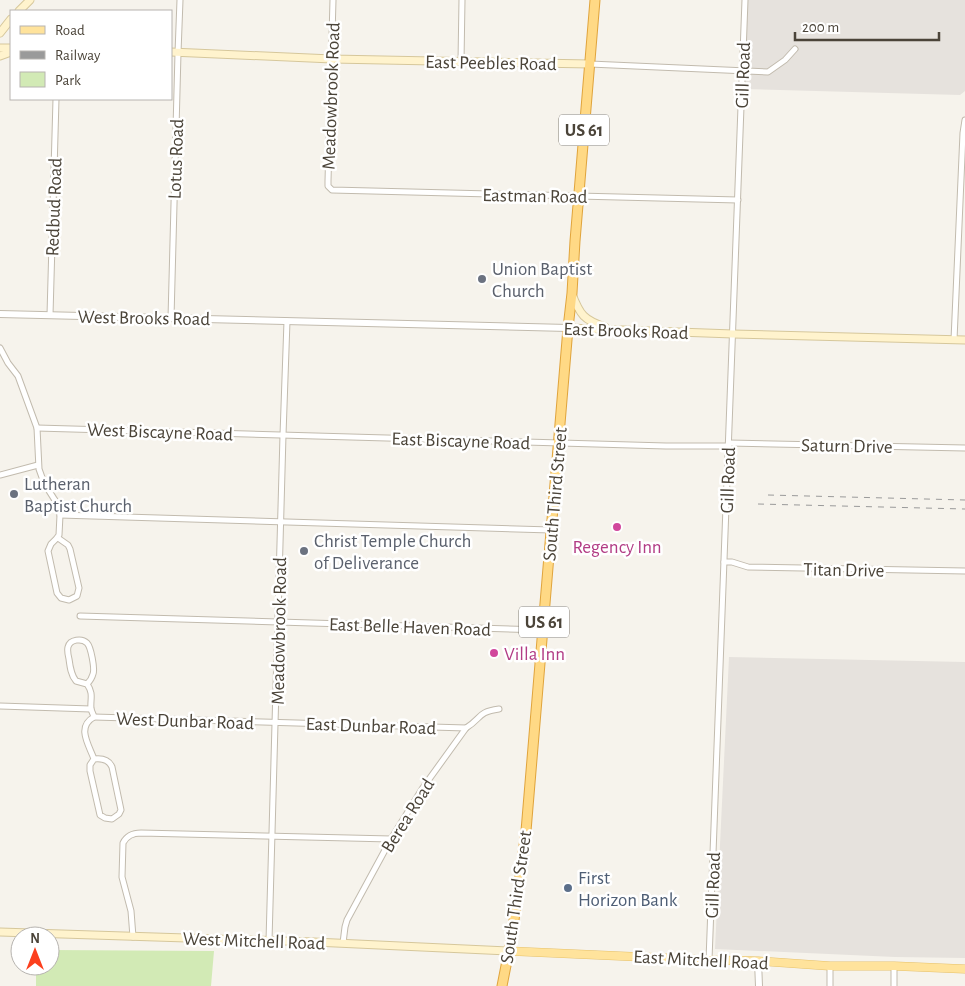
<svg xmlns="http://www.w3.org/2000/svg" width="965" height="986" font-family="'Alegreya Sans',sans-serif">
  <style>
    .industrial { fill: #e6e2dd }
    .green { fill: #d2eab5 }
    .lines { fill: none; stroke-linecap: round; stroke-linejoin: round }
    .minor-casing { stroke: #c2bbae; stroke-width: 7 }
    .tertiary-casing { stroke: #c2bbae; stroke-width: 8 }
    .secondary-casing { stroke: #d6c79b; stroke-width: 9 }
    .primary-casing { stroke: #e6c16a; stroke-width: 9 }
    .trunk-casing { stroke: #e0a43c; stroke-width: 11 }
    .minor { stroke: #fff; stroke-width: 5 }
    .tertiary { stroke: #fff; stroke-width: 6 }
    .secondary { stroke: #fff3cd; stroke-width: 7 }
    .primary { stroke: #ffe39c; stroke-width: 8 }
    .trunk { stroke: #ffd985; stroke-width: 9 }
    .rail { stroke: #9a9a9a; stroke-width: 1; stroke-dasharray: 6 6; stroke-linecap: butt }
    .worship-dot { fill: #6b7280; stroke: #fff; stroke-width: 2 }
    .hotel-dot { fill: #d1479c; stroke: #fff; stroke-width: 2 }
    .service-dot { fill: #5c6f8a; stroke: #fff; stroke-width: 2 }
    .labels { text-anchor: middle; stroke-width: 5; stroke-linejoin: round; paint-order: stroke }
    .shield { fill: #fff; stroke: #817c74; stroke-width: 1 }
    .shield-label { font-size: 18px; font-weight: bold; fill: #4b4439 }
    .street-label { font-size: 19px; fill: #4b4439; stroke: #fff }
    .worship-label { font-size: 19px; fill: #5b616d; stroke: #fff; text-anchor: start }
    .hotel-label { font-size: 19px; fill: #b23c85; stroke: #fff }
    .service-label { font-size: 19px; fill: #4e5e75; stroke: #fff; text-anchor: start }
  </style>
  <rect width="100%" height="100%" fill="#f6f3ec"/>
  <!-- industrial -->
  <g class="industrial">
    <path d="M748,0H965V91L960,95L744,89Z"/>
    <path d="M729,657L965,662V958L895,957L715,949Z"/>
  </g>
  <!-- green -->
  <path class="green" d="M50,950L214,951L211,986H36V966H50Z"/>
  <g class="lines">
    <defs>
      <g id="minor">
        <path d="M333,0L328,181V186L332,190L738,200"/>
        <path d="M461,61L462,0"/>
        <path d="M590,64L768,72L785,60L795,49"/>
        <path d="M50,315L56,99"/>
        <path d="M171,318L178,53L180,0"/>
        <path d="M954,340L963,133L965,120"/>
        <path d="M0,348L8,363L18,376L37,428L39,469L44,483L58,505L60,515L59,535L56,539L51,544L48,551L57,593L61,598L69,600L77,596L79,588L70,549L68,545L58,538"/>
        <path d="M37,428L666,446H729"/>
        <path d="M729,443L965,448"/>
        <path d="M0,475L38,465"/>
        <path d="M60,515L551,530"/>
        <path d="M724,562H732L748,567L965,571"/>
        <path d="M80,616L543,630"/>
        <path d="M87,684C90,681 92,678 93,674C95,669 91,647 87,643C82,638 70,639 68,647C67,651 68,655 69,659C70,667 71,675 76,681L87,684C94,694 90,699 91,709C91,710 94,716 94,717C76,727 89,745 94,759L90,765V771L100,815L105,818L112,819L119,814L121,810L112,767C109,760 102,758 94,759"/>
        <path d="M0,706L91,709"/>
        <path d="M94,717L466,728"/>
        <path d="M133,937L131,911L122,877L123,843C127,835 133,833 141,833L391,839"/>
        <path d="M269,941L283,435L287,321"/>
        <path d="M343,943L345,927L347,920L391,839L422,789L466,728C482,718 477,712 499,709"/>
        <path d="M709,960L745,0"/>
        <path d="M830,966V986"/>
        <path d="M894,986V966"/>
      </g>
      <g id="tertiary">
        <path d="M0,314L568,328"/>
        <path d="M758,961L759,986"/>
      </g>
      <g id="secondary">
        <path d="M19,11L30,0"/>
        <path d="M0,33L11,19"/>
        <path d="M0,48H11"/>
        <path d="M171,52L332,59L590,64"/>
        <path d="M0,56L11,52"/>
        <path d="M572,294C580,315 584,320 605,327"/>
        <path d="M568,328L733,334L965,340"/>
        <path d="M0,932L314,942L508,951"/>
      </g>
      <path id="primary" d="M508,951L709,960L758,961L830,966H894L965,969"/>
      <path id="trunk" d="M502,986L512,935L526,831L568,328L572,293L575,241L595,0"/>
    </defs>
    <!-- minor casing -->
    <use href="#minor" class="minor-casing"/>
    <!-- tertiary casing -->
    <use href="#tertiary" class="tertiary-casing"/>
    <!-- secondary casing -->
    <use href="#secondary" class="secondary-casing"/>
    <!-- primary casing -->
    <use href="#primary" class="primary-casing"/>
    <!-- trunk casing -->
    <use href="#trunk" class="trunk-casing"/>
    <!-- minor -->
    <use href="#minor" class="minor"/>
    <!-- tertiary -->
    <use href="#tertiary" class="tertiary"/>
    <!-- secondary -->
    <use href="#secondary" class="secondary"/>
    <!-- primary -->
    <use href="#primary" class="primary"/>
    <!-- trunk -->
    <use href="#trunk" class="trunk"/>
    <!-- rail -->
    <g class="rail">
      <path d="M768,495L965,500"/>
      <path d="M758,504L965,509"/>
    </g>
  </g>
  <!-- markers -->
  <g class="worship-dot">
    <circle cx="482" cy="279" r="5"/>
    <circle cx="14" cy="494" r="5"/>
    <circle cx="304" cy="551" r="5"/>
  </g>
  <g class="hotel-dot">
    <circle cx="617" cy="527" r="5"/>
    <circle cx="494" cy="653" r="5"/>
  </g>
  <circle class="service-dot" cx="568" cy="888" r="5"/>
  <g class="labels">
    <!-- shield labels -->
    <g class="shield">
      <rect x="559" y="114.5" width="50" height="31" rx="4"/>
      <rect x="519" y="606.5" width="50" height="31" rx="4"/>
    </g>
    <g class="shield-label">
      <text x="584" y="136">US 61</text>
      <text x="544" y="628">US 61</text>
    </g>
    <!-- street labels -->
    <g class="street-label">
      <text transform="translate(491 62) rotate(1)" y="7">East Peebles Road</text>
      <text transform="translate(742 75) rotate(-88)" y="7">Gill Road</text>
      <text transform="translate(330 96) rotate(-88)" y="7">Meadowbrook Road</text>
      <text transform="translate(175 159) rotate(-88)" y="7">Lotus Road</text>
      <text transform="translate(535 195) rotate(1)" y="7">Eastman Road</text>
      <text transform="translate(53 207) rotate(-88)" y="7">Redbud Road</text>
      <text transform="translate(144 317) rotate(1)" y="7">West Brooks Road</text>
      <text transform="translate(626 330) rotate(2)" y="7">East Brooks Road</text>
      <text transform="translate(160 431) rotate(2)" y="7">West Biscayne Road</text>
      <text transform="translate(461 440) rotate(2)" y="7">East Biscayne Road</text>
      <text transform="translate(847 445) rotate(1)" y="7">Saturn Drive</text>
      <text transform="translate(727 480) rotate(-88)" y="7">Gill Road</text>
      <text transform="translate(554 494) rotate(-85)" y="7">South Third Street</text>
      <text transform="translate(844 569) rotate(1)" y="7">Titan Drive</text>
      <text transform="translate(410 626) rotate(2)" y="7">East Belle Haven Road</text>
      <text transform="translate(278 631) rotate(-89)" y="7">Meadowbrook Road</text>
      <text transform="translate(185 720) rotate(2)" y="7">West Dunbar Road</text>
      <text transform="translate(371 725) rotate(2)" y="7">East Dunbar Road</text>
      <text transform="translate(407 815) rotate(-58)" y="7">Berea Road</text>
      <text transform="translate(712 885) rotate(-88)" y="7">Gill Road</text>
      <text transform="translate(515 897) rotate(-82)" y="7">South Third Street</text>
      <text transform="translate(254 940) rotate(2)" y="7">West Mitchell Road</text>
      <text transform="translate(701 959) rotate(3)" y="7">East Mitchell Road</text>
    </g>
    <!-- worship labels -->
    <g class="worship-label">
      <text x="492" y="275">Union Baptist<tspan x="492" dy="22">Church</tspan></text>
      <text x="24" y="490">Lutheran<tspan x="24" dy="22">Baptist Church</tspan></text>
      <text x="314" y="547">Christ Temple Church<tspan x="314" dy="22">of Deliverance</tspan></text>
    </g>
    <!-- hotel labels -->
    <g class="hotel-label">
      <text x="617" y="553">Regency Inn</text>
      <text x="504" y="660" text-anchor="start">Villa Inn</text>
    </g>
    <!-- service labels -->
    <g class="service-label">
      <text x="578" y="884">First<tspan x="578" dy="22">Horizon Bank</tspan></text>
    </g>
  </g>
  <!-- legend -->
  <rect x="10" y="10" width="162" height="90" fill="#ffffff" stroke="#b7b4b0"/>
  <rect x="20" y="26" width="25" height="8" fill="#ffe39c" stroke="#b7b4b0"/>
  <text x="55" y="35" font-size="15" fill="#4b4439">Road</text>
  <rect x="20" y="51" width="25" height="8" fill="#9a9a9a" stroke="#b7b4b0"/>
  <text x="55" y="60" font-size="15" fill="#4b4439">Railway</text>
  <rect x="20" y="72" width="25" height="15" fill="#d2eab5" stroke="#b7b4b0"/>
  <text x="55" y="85" font-size="15" fill="#4b4439">Park</text>
  <!-- north arrow -->
  <g transform="translate(35 951)"><circle r="24" fill="#ffffff" stroke="#b7b4b0"/>
  <path d="M0-4L9 19L0 12L-9 19Z" fill="#fc3f1d"/>
  <text y="-8" font-size="14" font-weight="bold" text-anchor="middle" fill="#4b4439">N</text>
  </g>
  <!-- scale -->
  <path d="M795 32v8h144v-8" fill="none" stroke="#4b4439" stroke-width="2.5"/>
  <text x="802" y="32" font-size="15" fill="#4b4439" stroke="#ffffff" stroke-width="4" paint-order="stroke">200 m</text>
</svg>
